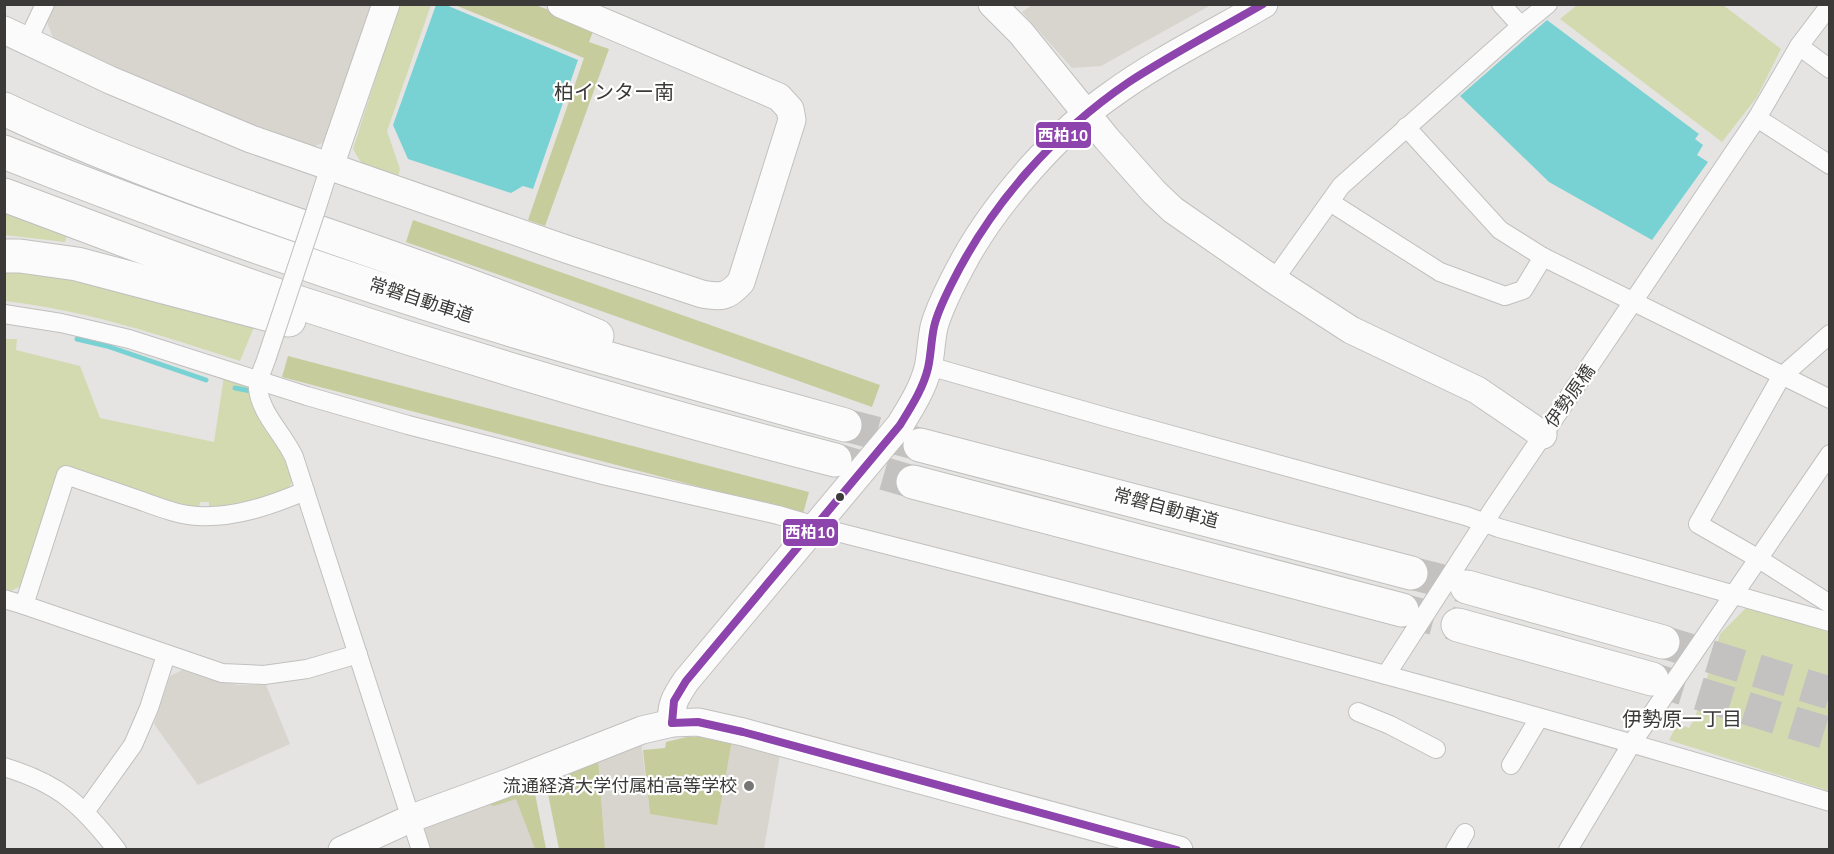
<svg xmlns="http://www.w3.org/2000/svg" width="1834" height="854" font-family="'PT Sans','Noto Sans JP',sans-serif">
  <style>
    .built { fill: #d8d4ce }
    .green { fill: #d4dab0 }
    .forest { fill: #c7cc9c }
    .water { fill: #78d2d4 }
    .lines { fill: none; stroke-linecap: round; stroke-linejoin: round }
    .stream { stroke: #78d2d4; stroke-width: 5 }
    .highway-tunnel { stroke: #c3c2c0; stroke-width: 33; stroke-dasharray: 33 16; stroke-linecap: butt }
    .street-casing { stroke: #c1c0bf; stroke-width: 20 }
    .secondary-casing { stroke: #c1c0bf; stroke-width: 29 }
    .highway-casing { stroke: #c1c0bf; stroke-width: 35 }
    .street { stroke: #fbfbfb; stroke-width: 18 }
    .secondary { stroke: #fbfbfb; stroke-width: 27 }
    .highway { stroke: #fbfbfb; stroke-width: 33 }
    .street-bridge-casing { stroke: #c1c0bf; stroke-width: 20; stroke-linecap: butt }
    .street-bridge { stroke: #fbfbfb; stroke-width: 18 }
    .bus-1-casing { stroke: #fff; stroke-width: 12 }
    .bus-1 { stroke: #8e44ad; stroke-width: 8 }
    .bus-dot { fill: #3b3a39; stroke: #fff; stroke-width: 2 }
    .poi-dot { fill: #767674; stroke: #fff; stroke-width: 2 }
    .labels { text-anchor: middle; stroke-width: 4.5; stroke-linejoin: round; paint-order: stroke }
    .street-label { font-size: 18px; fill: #3b3a39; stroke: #fff }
    .poi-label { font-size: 18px; fill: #3b3a39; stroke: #fff; text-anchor: end }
    .neighbourhood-label { font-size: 20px; fill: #3b3a39; stroke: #fff }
    .line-badge { stroke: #fff; stroke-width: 2 }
    .badge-label { font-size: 16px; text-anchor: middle; font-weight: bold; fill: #fff }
  </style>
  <rect width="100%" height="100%" fill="#e5e4e2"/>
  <!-- built -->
  <g class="built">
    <path d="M53,4L376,5L333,139L307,149L56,46L46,19Z"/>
    <path d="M1034,4H1211V5L1101,66L1072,68L1022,12Z"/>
    <path d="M182,670L209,679L239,685H266L290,744L198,785L154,724L170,676Z"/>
    <path d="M641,741L650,814L717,824L732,741L780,754L764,849H605L598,758Z"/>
    <path d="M533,784L546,849H427L420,825Z"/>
  </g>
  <!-- green -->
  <g class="green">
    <path d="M399,5H431L387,131L400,169L398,177L365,169L353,149Z"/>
    <path d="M1577,5H1723L1781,49L1757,97L1722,142L1560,19Z"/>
    <path d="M4,207L68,232L65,242L5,235Z"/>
    <path d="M13,263L254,327L240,361C163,336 85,310 5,301L4,264Z"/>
    <path d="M5,339H17L16,350L80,366L100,418L214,442L224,376L247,385L255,396L293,479L288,490L252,503L209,508V502H200L199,508L178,503L62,466L23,585L11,591L5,589Z"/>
    <path d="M1747,607L1829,632V791L1669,740L1678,723L1689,728L1695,718L1720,634Z"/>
  </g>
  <!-- forest -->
  <g class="forest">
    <path d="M455,5H535L595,26L589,42L609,49L545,226L528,220L584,58Z"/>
    <path d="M413,220L880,385L872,407L406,242Z"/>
    <path d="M288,356L809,492L803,514L282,377Z"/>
    <path d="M687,737H708L732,741L717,825L650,814L643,750L665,748L666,742Z"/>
    <path d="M598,758L605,849H559L545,779Z"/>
    <path d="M533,784L546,849H535L516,799L494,806L488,804Z"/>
  </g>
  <!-- water -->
  <g class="water">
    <path d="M436,5H446L578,60L533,189L523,186L511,193L408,159L393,125Z"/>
    <path d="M1547,20L1699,134L1695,139L1703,145L1697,155L1708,162L1652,240L1549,182L1460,96Z"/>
  </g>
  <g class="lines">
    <!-- stream -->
    <g class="stream">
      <path d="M77,339L107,346L206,380"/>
      <path d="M235,388L251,391"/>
    </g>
    <!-- highway-tunnel -->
    <g class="highway-tunnel">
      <path d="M845,425L919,444"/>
      <path d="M837,460L913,482"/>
      <path d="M1411,573L1467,587"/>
      <path d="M1402,610L1458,625"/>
      <path d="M1663,642L1830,693"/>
      <path d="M1652,679L1830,734"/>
    </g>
    <defs>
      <g id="street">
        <path d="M1501,4L1521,26"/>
        <path d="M27,42L45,4"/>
        <path d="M1799,46L1830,69"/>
        <path d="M1757,118L1830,165"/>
        <path d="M1406,127L1500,230L1543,257L1830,399"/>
        <path d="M1330,202L1440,272L1505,296L1523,290L1543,257"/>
        <path d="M315,213L330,166"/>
        <path d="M1274,280L1341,186L1521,26L1548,4"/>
        <path d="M4,314L61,323L129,339L307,396L408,425L607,476L778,515L833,531C1167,616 1501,702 1830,802"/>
        <path d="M1830,334L1781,377L1698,524L1759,559L1830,604"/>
        <path d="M267,357C264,367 257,379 258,389C261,414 284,435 294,457L421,850"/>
        <path d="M929,366L1113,419L1466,516L1499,528L1830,622"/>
        <path d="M305,491C272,505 235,518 198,516C177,515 156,506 136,499C113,491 90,483 66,475L24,605L222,673L264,675L307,669L358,654"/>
        <path d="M4,599L24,605"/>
        <path d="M1386,675L1493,509L1757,118L1799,46L1830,5"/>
        <path d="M1358,712L1390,725L1436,749"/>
        <path d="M1511,765L1539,718"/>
        <path d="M4,767C60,784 82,805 117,850"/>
        <path d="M85,812L133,745L149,708L166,655"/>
        <path d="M1455,850L1465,833"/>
        <path d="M1568,850L1632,743L1830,454"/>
      </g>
      <g id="secondary">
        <path d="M992,4L1021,33L1107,139L1154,192L1173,210L1274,280L1351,330L1477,390L1543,435"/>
        <path d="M4,30L110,80L251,139L566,249L702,294C721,297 727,298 741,282L792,120L790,109L779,97L561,4"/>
        <path d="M330,166L386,4"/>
        <path d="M672,723C670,705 676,696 686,681L900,425C911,407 923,388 928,368C931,355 931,341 934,327C940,305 955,277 966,257C998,200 1058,132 1111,95C1159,60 1213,34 1264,4"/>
        <path d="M342,850L412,818L510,782L642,730L672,723L698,722L743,732L1179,850"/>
      </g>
      <g id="highway">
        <path d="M4,109C196,200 402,253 597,336"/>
        <path d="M4,152C173,219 344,280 518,332C626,364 736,395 845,425"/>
        <path d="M4,195C104,232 203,271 303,304C479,362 656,414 835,460"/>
        <path d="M4,256H20L77,264L289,320"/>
        <path d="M920,445L1411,573"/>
        <path d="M913,482L1402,610"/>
        <path d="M1467,587L1663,642"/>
        <path d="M1458,625L1652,679"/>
      </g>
    </defs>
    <!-- street casing -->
    <use href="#street" class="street-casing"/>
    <!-- secondary casing -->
    <use href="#secondary" class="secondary-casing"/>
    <!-- highway casing -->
    <use href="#highway" class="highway-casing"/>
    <!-- street -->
    <use href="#street" class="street"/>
    <!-- secondary -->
    <use href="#secondary" class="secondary"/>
    <!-- highway -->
    <use href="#highway" class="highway"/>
    <defs>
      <path id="street-bridge" d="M267,357L315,213"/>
    </defs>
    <!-- street-bridge casing -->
    <use href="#street-bridge" class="street-bridge-casing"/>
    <!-- street-bridge -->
    <use href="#street-bridge" class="street-bridge"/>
    <defs>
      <g id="bus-1">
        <path d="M672,723L674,701L686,681L900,425C911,407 923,389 928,368C931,355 931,341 934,327C937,313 944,299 951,285C991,204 1054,133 1129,82C1172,54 1218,30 1263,4"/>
        <path d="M672,723L698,722L743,732L1177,850"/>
      </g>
    </defs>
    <!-- bus-1 casing -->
    <use href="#bus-1" class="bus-1-casing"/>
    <!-- bus-1 -->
    <use href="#bus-1" class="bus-1"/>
  </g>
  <!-- markers -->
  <circle class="bus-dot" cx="840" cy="497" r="5"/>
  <circle class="poi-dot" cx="749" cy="786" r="6"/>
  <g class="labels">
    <!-- street labels -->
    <g class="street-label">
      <text transform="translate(421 300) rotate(18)" y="6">常磐自動車道</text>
      <text transform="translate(1570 396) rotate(-55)" y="6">伊勢原橋</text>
      <text transform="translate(1166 508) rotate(15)" y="6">常磐自動車道</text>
    </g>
    <!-- poi labels -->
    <g class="poi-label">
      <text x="737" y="792">流通経済大学付属柏高等学校</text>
    </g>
    <!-- neighbourhood labels -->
    <g class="neighbourhood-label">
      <text x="614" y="99">柏インター南</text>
      <text x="1682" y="726">伊勢原一丁目</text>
    </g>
  </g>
  <g class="line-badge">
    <rect x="1035" y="121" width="57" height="28" rx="6" fill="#8e44ad"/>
    <rect x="782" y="518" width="57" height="29" rx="6" fill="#8e44ad"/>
  </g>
  <g class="badge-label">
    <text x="1063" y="141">西柏10</text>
    <text x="810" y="538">西柏10</text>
  </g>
  <!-- border -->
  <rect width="1834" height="854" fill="none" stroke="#3b3a39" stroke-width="12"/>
</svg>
